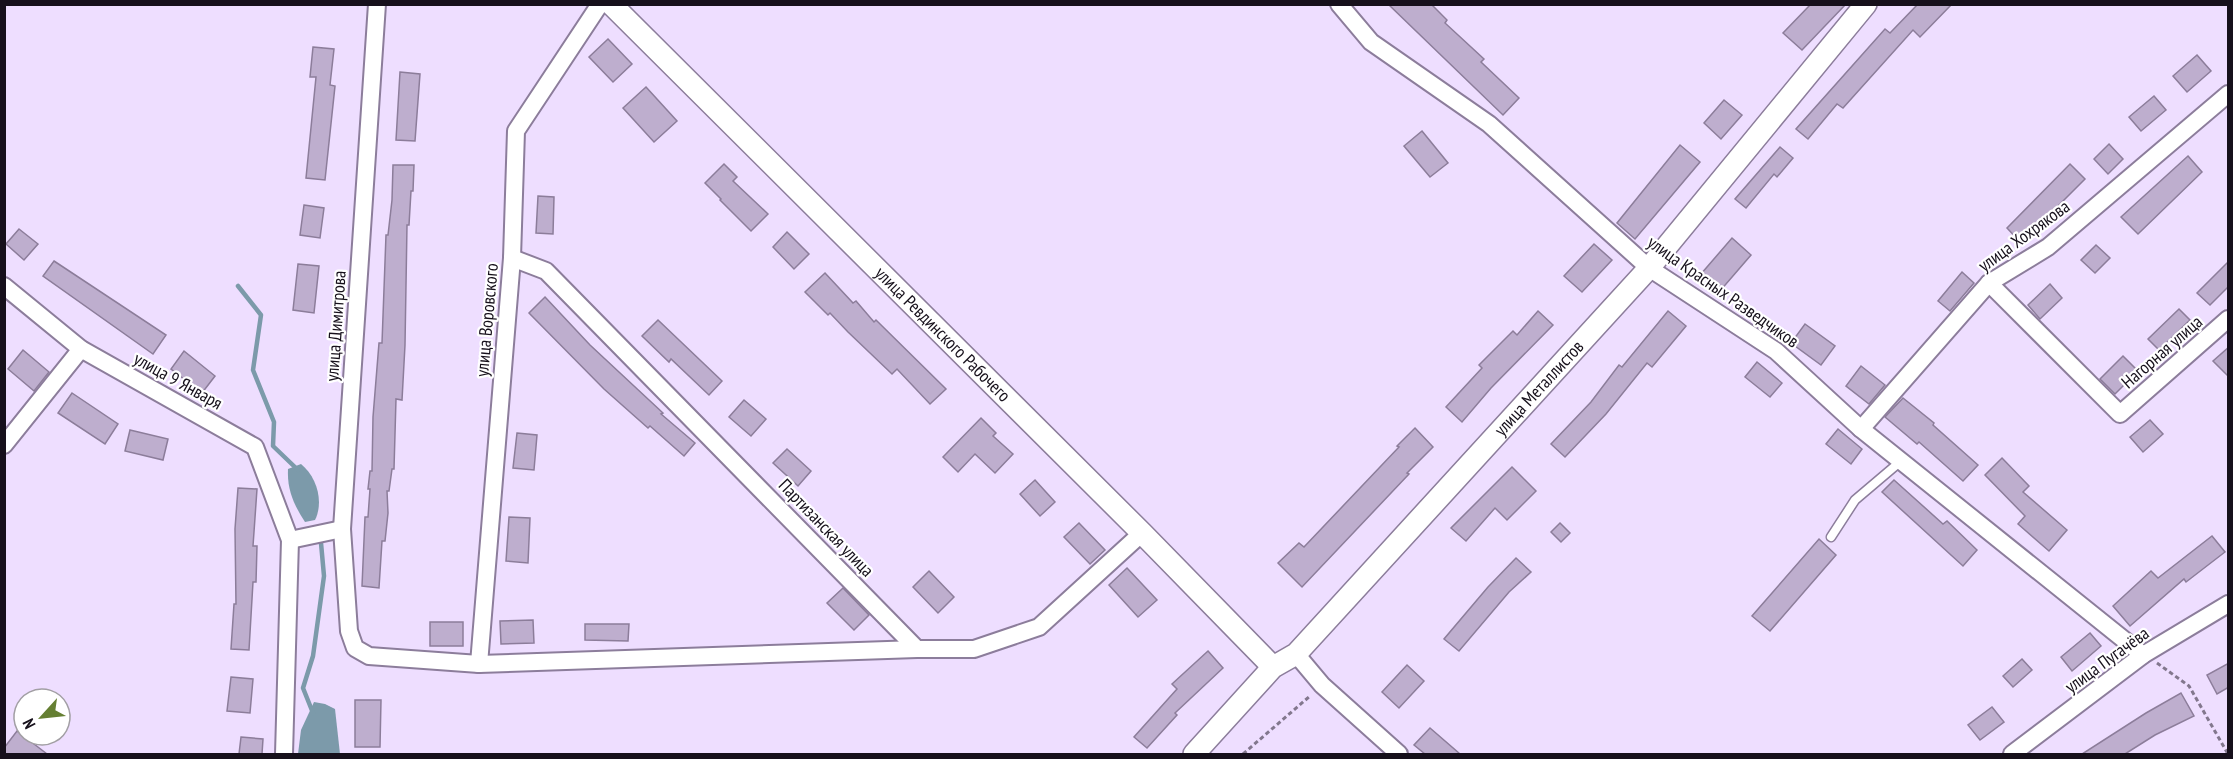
<svg xmlns="http://www.w3.org/2000/svg" width="2233" height="759" font-family="'PT Sans Narrow',sans-serif">
  <style>
    .water { fill: #7c9aaa }
    .lines { fill: none; stroke-linecap: round; stroke-linejoin: round }
    .stream { stroke: #7c9aaa; stroke-width: 4.5 }
    .building { fill: #beaece; stroke: #8c7d9a; stroke-width: 1.5 }
    .service-casing { stroke: #8c7d9b; stroke-width: 11 }
    .minor-casing { stroke: #8c7d9b; stroke-width: 20 }
    .tertiary-casing { stroke: #8c7d9b; stroke-width: 24 }
    .path { stroke: #82778d; stroke-width: 3; stroke-dasharray: 4.5 3; stroke-linecap: butt }
    .service { stroke: #fff; stroke-width: 8 }
    .minor { stroke: #fff; stroke-width: 16 }
    .tertiary { stroke: #fff; stroke-width: 21 }
    .labels { text-anchor: middle; stroke-width: 4.5; stroke-linejoin: round; paint-order: stroke }
    .street-label { font-size: 18px; fill: #16101b; stroke: #fff }
  </style>
  <rect width="100%" height="100%" fill="#eedeff"/>
  <!-- water -->
  <g class="water">
    <path d="M301,464C317,477 324,502 315,520L305,522C294,505 287,490 288,469Z"/>
    <path d="M314,702L325,704L335,709L340,754H298L301,730Z"/>
  </g>
  <g class="lines">
    <!-- stream -->
    <g class="stream">
      <path d="M238,286L261,315L253,370L274,422L273,446L298,470"/>
      <path d="M313,713L303,688L313,656L324,576L321,543"/>
    </g>
  </g>
  <!-- building -->
  <g class="building">
    <path d="M1388,4H1431L1447,20L1445,23L1484,59L1481,62L1519,98L1503,115Z"/>
    <path d="M1811,4H1846L1802,50L1783,33Z"/>
    <path d="M1918,4H1952L1920,37L1913,30L1843,108L1837,104L1808,139L1796,129L1885,29L1890,33Z"/>
    <path d="M608,39L632,64L613,82L589,57Z"/>
    <path d="M313,47L334,49L330,85L335,86L325,180L306,178L316,77H310Z"/>
    <path d="M2197,55L2211,71L2187,92L2173,76Z"/>
    <path d="M400,72L420,74L415,141L396,140Z"/>
    <path d="M646,87L677,121L654,142L623,108Z"/>
    <path d="M2154,96L2166,110L2141,131L2129,117Z"/>
    <path d="M1724,100L1742,115L1721,139L1704,123Z"/>
    <path d="M1422,131L1448,163L1430,177L1404,146Z"/>
    <path d="M2109,144L2123,159L2108,174L2094,159Z"/>
    <path d="M1680,145L1700,162L1635,239L1617,223Z"/>
    <path d="M1780,147L1793,158L1777,177L1774,174L1746,208L1735,199Z"/>
    <path d="M2188,156L2202,172L2138,234L2121,217Z"/>
    <path d="M724,164L737,177L733,181L768,214L751,231L720,200L721,199L705,183Z"/>
    <path d="M2070,164L2085,179L2021,243L2007,228Z"/>
    <path d="M393,165H414L413,191H411L409,225H407L405,345L402,400L396,399L394,469H392L389,491H387L388,513L385,541H382L379,588L362,586L365,517H368L370,489H368L370,471H372L373,417L379,343H382L386,235H388L392,200Z"/>
    <path d="M538,196L554,197L553,234L536,233Z"/>
    <path d="M304,205L324,208L320,238L300,235Z"/>
    <path d="M19,229L38,244L24,260L6,244Z"/>
    <path d="M787,232L809,254L794,269L773,247Z"/>
    <path d="M1732,238L1751,255L1720,291L1701,274Z"/>
    <path d="M1594,244L1612,260L1582,292L1564,276Z"/>
    <path d="M2096,245L2110,258L2095,273L2081,260Z"/>
    <path d="M54,261L166,335L153,354L43,276Z"/>
    <path d="M2229,261V286L2210,305L2197,293Z"/>
    <path d="M298,264L319,266L314,313L293,310Z"/>
    <path d="M1962,272L1974,283L1950,311L1938,301Z"/>
    <path d="M825,273L853,303L856,301L874,322L876,320L946,389L930,404L897,369L892,374L848,332L830,313L828,315L805,292Z"/>
    <path d="M2050,284L2062,298L2040,319L2028,305Z"/>
    <path d="M545,297L590,345L663,413L661,414L695,443L684,456L650,426L648,428L604,389L529,313Z"/>
    <path d="M2179,309L2190,320L2159,350L2148,339Z"/>
    <path d="M1538,311L1553,325L1491,388L1462,422L1446,407L1482,368L1479,365L1513,331L1517,335Z"/>
    <path d="M1668,311L1686,326L1652,367L1647,363L1606,414L1565,457L1551,444L1591,402L1619,365L1622,367Z"/>
    <path d="M658,320L722,381L709,395L671,359L669,362L642,336Z"/>
    <path d="M1805,324L1835,346L1821,365L1791,343Z"/>
    <path d="M2229,347V377L2213,361Z"/>
    <path d="M23,350L49,372L34,391L8,369Z"/>
    <path d="M184,351L215,376L202,393L171,369Z"/>
    <path d="M2123,356L2138,371L2115,394L2100,379Z"/>
    <path d="M1757,362L1782,383L1770,397L1745,377Z"/>
    <path d="M1861,366L1885,385L1869,404L1846,386Z"/>
    <path d="M72,393L118,424L105,444L58,413Z"/>
    <path d="M1903,398L1934,423L1933,425L1978,465L1963,481L1919,442L1917,444L1885,417Z"/>
    <path d="M744,400L766,419L751,436L729,417Z"/>
    <path d="M981,418L996,433L993,436L1013,454L995,473L975,454L958,472L943,457Z"/>
    <path d="M2150,420L2163,434L2143,452L2130,437Z"/>
    <path d="M1415,428L1433,447L1407,473L1409,474L1302,587L1278,563L1299,543L1304,547L1399,447L1397,446Z"/>
    <path d="M1838,429L1862,449L1851,464L1826,444Z"/>
    <path d="M130,430L168,439L163,460L125,451Z"/>
    <path d="M517,433L537,435L534,470L513,468Z"/>
    <path d="M787,449L811,471L798,486L773,463Z"/>
    <path d="M2002,458L2029,486L2023,492L2067,530L2049,551L2018,524L2025,516L1985,475Z"/>
    <path d="M1512,467L1536,491L1507,520L1495,508L1466,541L1451,528Z"/>
    <path d="M1035,480L1055,502L1040,516L1020,494Z"/>
    <path d="M1894,480L1943,524L1947,521L1977,550L1963,566L1882,492Z"/>
    <path d="M238,488L257,489L253,546H257L256,582H253L249,650L231,649L234,604H236L235,529Z"/>
    <path d="M509,517L530,518L528,563L506,561Z"/>
    <path d="M1079,523L1105,550L1090,564L1064,537Z"/>
    <path d="M1560,523L1570,533L1561,542L1551,532Z"/>
    <path d="M2212,536L2225,552L2186,582L2184,579L2130,626L2113,606L2151,571L2158,578Z"/>
    <path d="M1819,539L1836,555L1770,631L1752,616Z"/>
    <path d="M1516,558L1531,572L1509,592L1459,651L1444,639L1488,587Z"/>
    <path d="M1127,568L1157,600L1138,617L1109,585Z"/>
    <path d="M929,571L954,597L938,613L913,587Z"/>
    <path d="M843,588L869,615L854,630L827,603Z"/>
    <path d="M533,620L534,643L501,644L500,621Z"/>
    <rect x="430" y="622" width="33" height="24"/>
    <path d="M585,624H629L628,641L585,640Z"/>
    <path d="M2090,633L2101,646L2072,671L2061,657Z"/>
    <path d="M1208,651L1223,668L1175,713L1177,715L1147,748L1134,737L1177,689L1172,684Z"/>
    <path d="M2022,659L2032,670L2013,687L2003,676Z"/>
    <path d="M2229,663V687L2217,694L2207,675Z"/>
    <path d="M1407,665L1424,681L1399,708L1382,692Z"/>
    <path d="M231,677L253,679L250,713L227,711Z"/>
    <path d="M2181,693L2194,716L2155,735L2125,754H2082L2146,713Z"/>
    <path d="M355,700H381L380,747H355Z"/>
    <path d="M1992,707L2004,722L1980,740L1968,725Z"/>
    <path d="M1430,728L1460,754H1425L1414,745Z"/>
    <path d="M17,731L47,754H4V748Z"/>
    <path d="M241,737L263,739L262,754H239Z"/>
  </g>
  <g class="lines">
    <defs>
      <path id="service" d="M1831,537L1855,500L1901,461"/>
      <g id="minor">
        <path d="M377,4L342,529L349,631L355,648L369,656L479,664L917,649"/>
        <path d="M1339,4L1371,42L1489,124L1649,268L1776,351L1861,429L2143,655"/>
        <path d="M512,258L546,271L917,649H974L1039,627L1142,533"/>
        <path d="M1989,283L2120,414L2228,319"/>
        <path d="M4,286L81,349L255,447L290,540L284,754"/>
        <path d="M1861,429L1989,283L2048,247L2228,94"/>
        <path d="M4,445L81,349"/>
        <path d="M290,540L342,529"/>
        <path d="M1296,654L1322,685L1399,754"/>
        <path d="M479,664L512,258L516,131L600,4"/>
        <path d="M2012,754L2143,655L2228,604"/>
      </g>
      <g id="tertiary">
        <path id="s1" d="M611,4L1142,533L1273,667"/>
        <path id="s2" d="M1194,754L1273,667L1296,654L1649,268L1866,4"/>
      </g>
    </defs>
    <!-- service casing -->
    <use href="#service" class="service-casing"/>
    <!-- minor casing -->
    <use href="#minor" class="minor-casing"/>
    <!-- tertiary casing -->
    <use href="#tertiary" class="tertiary-casing"/>
    <!-- path -->
    <g class="path">
      <path d="M2157,663L2189,686L2228,754"/>
      <path d="M1243,754L1310,696"/>
    </g>
    <!-- service -->
    <use href="#service" class="service"/>
    <!-- minor -->
    <use href="#minor" class="minor"/>
    <!-- tertiary -->
    <use href="#tertiary" class="tertiary"/>
  </g>
  <g class="labels">
    <!-- street labels -->
    <g class="street-label">
      <text transform="translate(2024 236) rotate(-36)" y="6">улица Хохрякова</text>
      <text transform="translate(1723 292) rotate(35)" y="6">улица Красных Разведчиков</text>
      <text transform="translate(487 320) rotate(-85)" y="6">улица Воровского</text>
      <text transform="translate(336 326) rotate(-86)" y="6">улица Димитрова</text>
      <text dy="6" stroke="none"><textPath href="#s1" startOffset="468">улица Ревдинского Рабочего</textPath></text>
      <text transform="translate(2162 352) rotate(-41)" y="6">Нагорная улица</text>
      <text transform="translate(178 381) rotate(29)" y="6">улица 9 Января</text>
      <text dy="6" stroke="none"><textPath href="#s2" startOffset="504">улица Металлистов</textPath></text>
      <text transform="translate(826 528) rotate(46)" y="6">Партизанская улица</text>
      <text transform="translate(2107 660) rotate(-36)" y="6">улица Пугачёва</text>
    </g>
  </g>
  <!-- border -->
  <rect width="2233" height="759" fill="none" stroke="#16101b" stroke-width="12"/>
  <!-- north arrow -->
  <g transform="translate(42 717) rotate(243)"><circle r="28" fill="#ffffff" stroke="#a29fa4" stroke-width="1.5"/>
  <path d="M0-4.5L10 22L0 15L-10 22Z" fill="#657f32"/>
  <text y="-9" font-size="16" font-weight="bold" text-anchor="middle" fill="#16101b">N</text>
  </g>
</svg>
